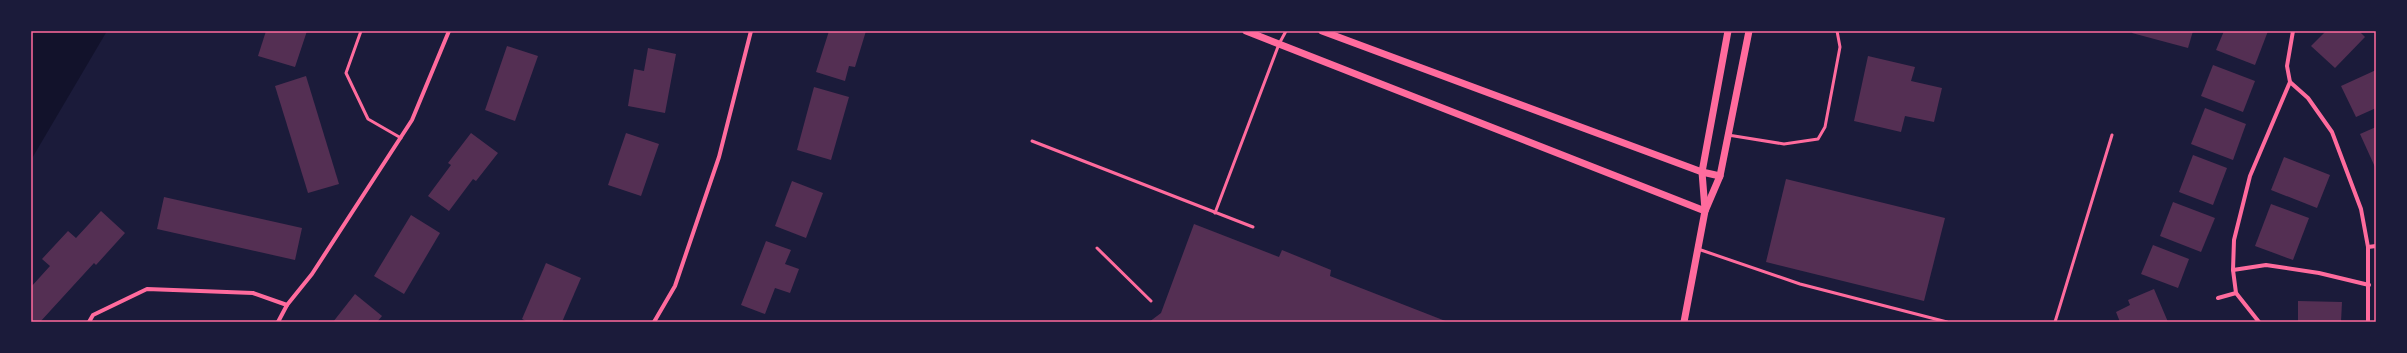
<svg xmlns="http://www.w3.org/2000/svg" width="2407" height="353" font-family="'Public Sans',sans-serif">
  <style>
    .water { fill: #12122b }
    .building { fill: #542f53 }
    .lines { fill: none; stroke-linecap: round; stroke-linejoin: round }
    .service { stroke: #ff6b9d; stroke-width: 3 }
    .minor { stroke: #ff6b9d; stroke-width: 4 }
    .tertiary { stroke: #ff6b9d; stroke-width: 7 }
    .neatline { fill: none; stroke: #ff6b9d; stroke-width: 1.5 }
  </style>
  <rect width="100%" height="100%" fill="#1b1b3a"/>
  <!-- water -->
  <path class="water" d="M31,31H107L31,160Z"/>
  <!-- building -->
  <g class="building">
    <path d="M266,31H307L295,67L258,56Z"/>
    <path d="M829,31H866L855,67L849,66L845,81L816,72Z"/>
    <path d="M2133,31H2193L2188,48L2132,33Z"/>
    <path d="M2224,31H2268L2255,65L2216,50Z"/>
    <path d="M2326,31H2359L2365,37L2335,68L2311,46Z"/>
    <path d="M507,46L538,56L515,121L485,110Z"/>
    <path d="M648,48L676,54L665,113L628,106L634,69L644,71Z"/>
    <path d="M1868,56L1915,67L1911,81L1942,88L1934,122L1905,116L1901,132L1854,121Z"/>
    <path d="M2213,65L2255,81L2243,112L2201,96Z"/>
    <path d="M2376,70V108L2356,117L2341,86Z"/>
    <path d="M306,76L339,184L308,193L275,86Z"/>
    <path d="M814,87L849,97L831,160L797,150Z"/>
    <path d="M2205,108L2246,124L2233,160L2191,144Z"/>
    <path d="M2376,127V166L2375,167L2360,134Z"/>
    <path d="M471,133L498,153L476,181L473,179L449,211L428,196L451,165L448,163Z"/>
    <path d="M626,133L659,144L641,196L608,185Z"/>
    <path d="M2193,155L2227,168L2213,205L2179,192Z"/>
    <path d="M2284,157L2330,175L2317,208L2271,190Z"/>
    <path d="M1786,179L1945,218L1924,301L1766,262Z"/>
    <path d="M792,181L823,193L806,238L775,226Z"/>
    <path d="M164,197L302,228L295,260L157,229Z"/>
    <path d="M2173,202L2215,218L2201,252L2160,236Z"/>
    <path d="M2271,204L2309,218L2293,260L2255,246Z"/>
    <path d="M101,211L125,233L96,265L94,263L40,322H31V287L50,266L42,259L68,231L76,238Z"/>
    <path d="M411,215L440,233L404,294L374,276Z"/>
    <path d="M1194,224L1279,257L1282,250L1331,270L1330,276L1448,322H1149L1161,313Z"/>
    <path d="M766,241L791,250L785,264L799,269L790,293L775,288L765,314L741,305Z"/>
    <path d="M2153,245L2189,259L2178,288L2141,274Z"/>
    <path d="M546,263L581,278L562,322H528L522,319Z"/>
    <path d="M2154,289L2168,322H2120L2116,312L2130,305L2128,300Z"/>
    <path d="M355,294L382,316L377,322H333Z"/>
    <path d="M2298,301L2342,302L2341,322H2298Z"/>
  </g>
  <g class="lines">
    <!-- service -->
    <g class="service">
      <path d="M361,31L346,73L368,119L401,138"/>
      <path d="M1728,135L1784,144L1818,139L1825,127L1840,47L1837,31"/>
      <path d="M1032,141L1253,227"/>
      <path d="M1215,213L1279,44L1286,31"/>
      <path d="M1097,248L1151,301"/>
      <path d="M1698,249L1800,284L1947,322"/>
      <path d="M2055,322L2112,135"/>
    </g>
    <!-- minor -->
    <g class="minor">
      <path d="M2290,82L2287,66L2293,31"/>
      <path d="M2368,247L2376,246"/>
      <path d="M2233,270L2266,265L2319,273L2369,285"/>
      <path d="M2218,298L2236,293"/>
      <path d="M89,322L93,315L147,289L253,293L287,305"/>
      <path d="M278,322L287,305L312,274L412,120L449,31"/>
      <path d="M654,322L675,286L719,157L751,31"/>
      <path d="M2259,322L2236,293L2233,270L2234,240L2250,176L2290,82L2308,98L2332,132L2361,209L2368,247V322"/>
    </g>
    <!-- tertiary -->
    <g class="tertiary">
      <path d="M1246,31L1705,211"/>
      <path d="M1322,31L1702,172L1720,176"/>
      <path d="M1705,210L1702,172L1728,31"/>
      <path d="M1684,322L1705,211L1720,176L1749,31"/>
    </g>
  </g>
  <!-- border -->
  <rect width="2407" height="353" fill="none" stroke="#1b1b3a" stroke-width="64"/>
  <rect x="32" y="32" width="2343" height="289" class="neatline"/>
</svg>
